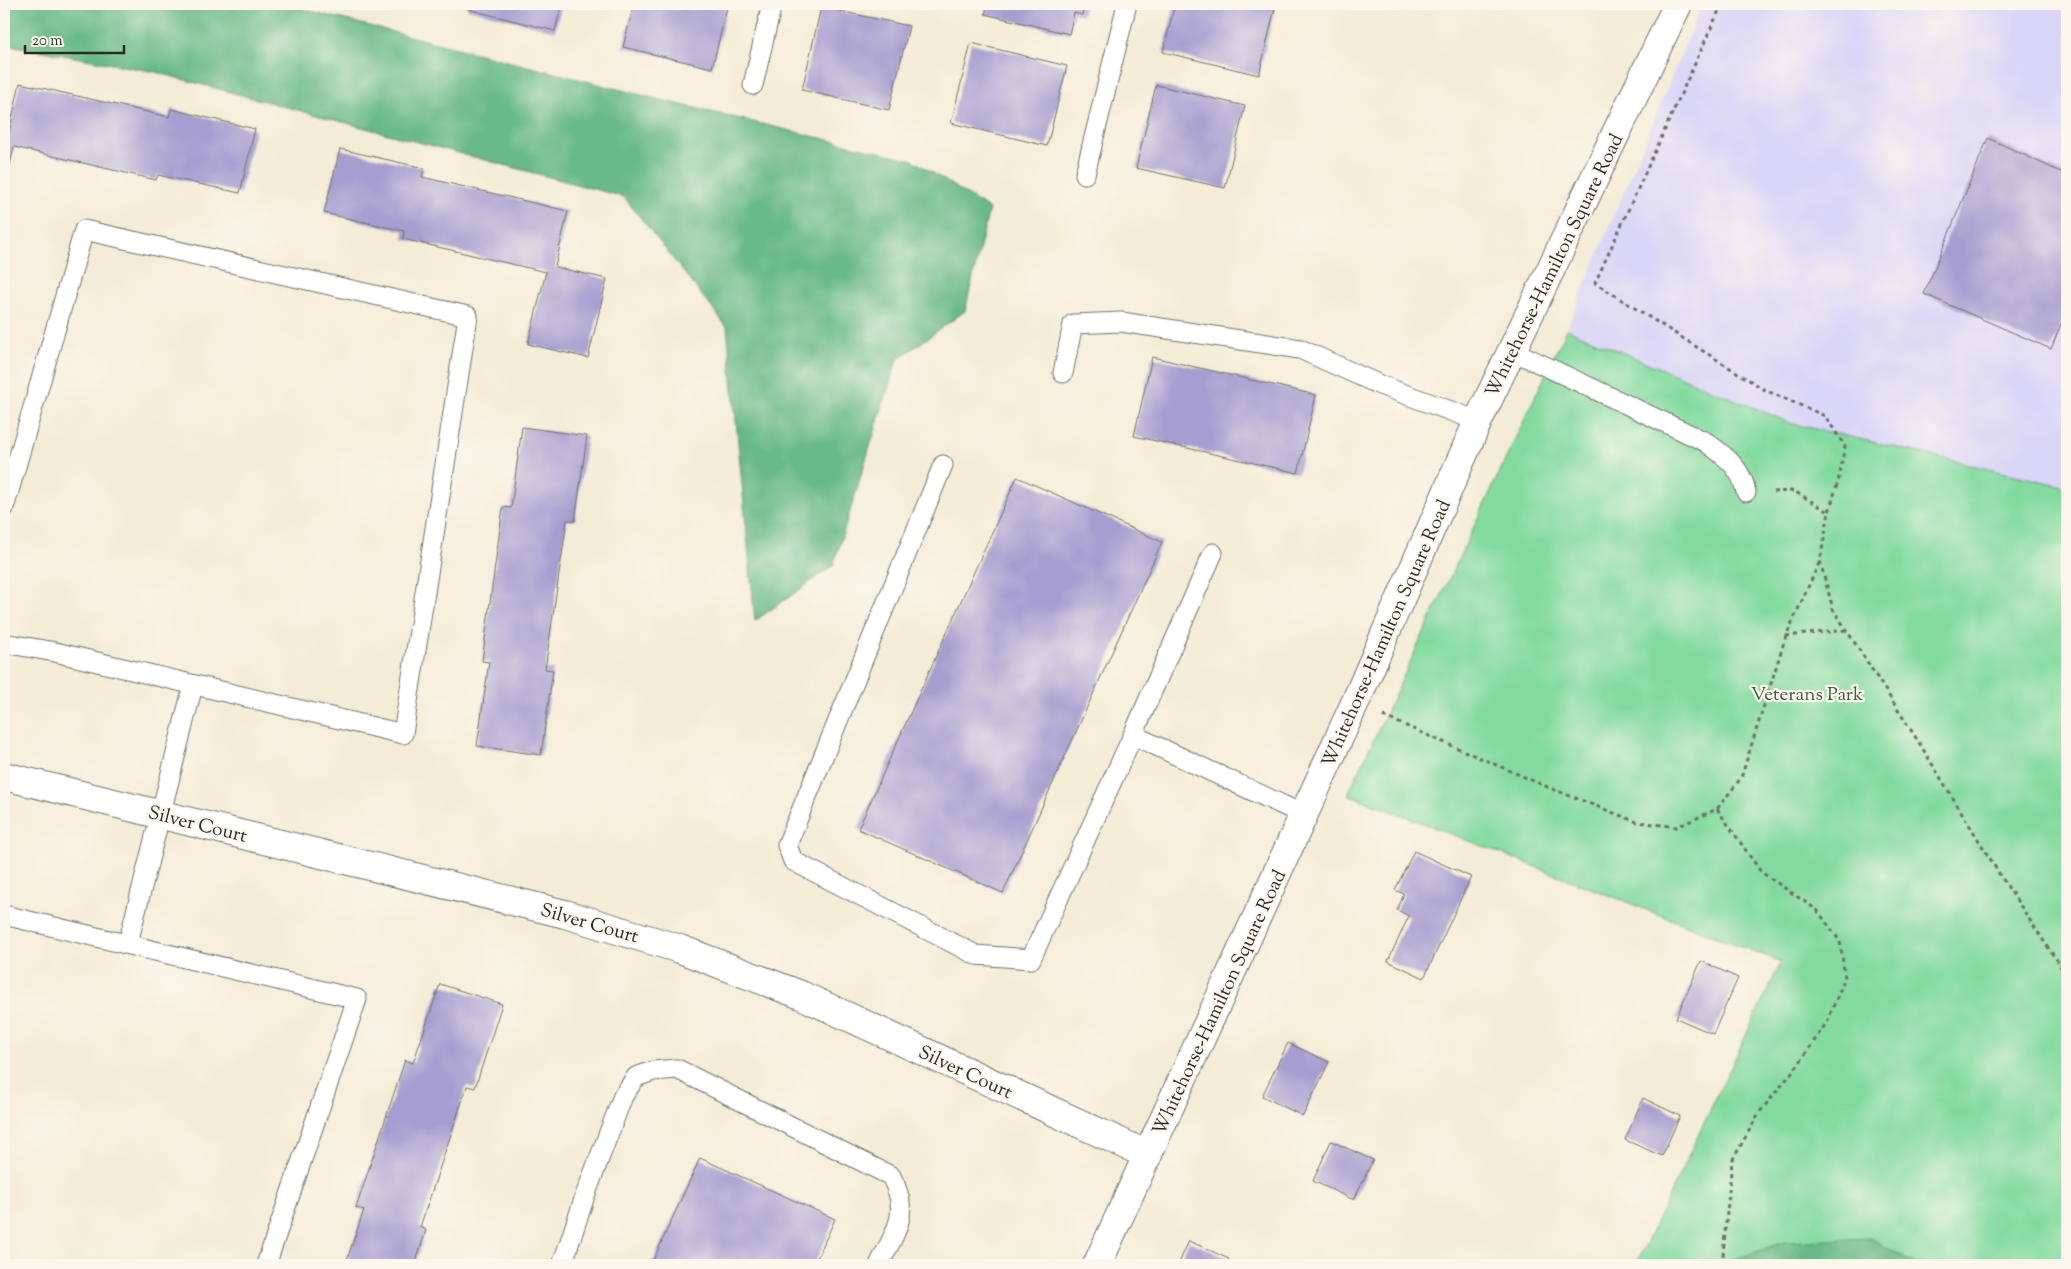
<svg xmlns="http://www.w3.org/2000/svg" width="2071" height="1269" font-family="'Sorts Mill Goudy',serif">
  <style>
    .built { fill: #dad6f7 }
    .green { fill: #82da9f; stroke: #568265 }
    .forest { fill: #69ba86; stroke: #4a7258 }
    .building { fill: #a69ed0 }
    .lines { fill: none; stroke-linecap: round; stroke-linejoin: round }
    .lane-casing { stroke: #716f67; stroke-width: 21 }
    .street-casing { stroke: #716f67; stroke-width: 30 }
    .secondary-casing { stroke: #716f67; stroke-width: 30 }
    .path { stroke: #716f67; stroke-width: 3; stroke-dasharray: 4 4; stroke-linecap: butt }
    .lane { stroke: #fff; stroke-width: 19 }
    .street { stroke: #fff; stroke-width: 28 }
    .secondary { stroke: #fff; stroke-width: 28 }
    .labels { text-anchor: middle; stroke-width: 4.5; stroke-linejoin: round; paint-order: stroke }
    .street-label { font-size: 19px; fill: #2b2b2b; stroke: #fbf7ec }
    .park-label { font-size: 19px; fill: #415748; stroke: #fbf7ec }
  </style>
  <rect width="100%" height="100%" fill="#fbf7ec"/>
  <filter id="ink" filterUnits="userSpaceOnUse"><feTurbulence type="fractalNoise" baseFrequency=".02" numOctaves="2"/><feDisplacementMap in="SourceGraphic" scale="10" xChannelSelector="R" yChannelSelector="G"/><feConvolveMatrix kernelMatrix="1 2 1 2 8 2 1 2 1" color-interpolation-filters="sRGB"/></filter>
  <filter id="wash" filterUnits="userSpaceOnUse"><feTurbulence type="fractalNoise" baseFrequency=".0096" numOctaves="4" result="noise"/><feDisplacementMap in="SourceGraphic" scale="20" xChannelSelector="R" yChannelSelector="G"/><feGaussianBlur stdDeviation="1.12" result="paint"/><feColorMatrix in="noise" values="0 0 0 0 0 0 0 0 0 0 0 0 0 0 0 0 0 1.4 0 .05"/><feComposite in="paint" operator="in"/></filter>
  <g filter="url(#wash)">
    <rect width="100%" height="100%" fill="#f3ecd6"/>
    <!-- built -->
    <path class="built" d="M1702,4H2067V487L1790,423L1567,329Z"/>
    <!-- green -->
    <path class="green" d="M1567,329L1790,423L2067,487V1265H1636L1781,962L1348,794Z"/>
    <!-- forest -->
    <g class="forest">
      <path d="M4,4H283L657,99L913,160L989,209L965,311L897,360L833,566L755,621L727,327L624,197L155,72L4,44Z"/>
      <path d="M1871,1238L1917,1265H1717L1785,1242Z"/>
    </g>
    <g id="blocks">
      <!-- building -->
      <g class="building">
        <path d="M469,4H562L555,31L467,9Z"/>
        <path d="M634,4H728L712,68L623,47Z"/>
        <path d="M988,4H1085L1082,15L1074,13L1069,34L985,14Z"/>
        <path d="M1175,4H1276L1259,75L1163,52Z"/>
        <path d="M821,7L909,26L889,110L802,90Z"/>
        <path d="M971,43L1067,66L1047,146L951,123Z"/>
        <path d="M20,83L169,117L171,109L255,129L240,193L158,175L156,180L14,147L4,191V136L8,137Z"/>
        <path d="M1156,85L1245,106L1225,188L1136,168Z"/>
        <path d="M1988,138L2067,175V309L2051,349L1924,294Z"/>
        <path d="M340,149L424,168L422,177L568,211L555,267L607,279L588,358L528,344L546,272L403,239L404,231L324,213Z"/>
        <path d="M1152,357L1316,395L1298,473L1134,436Z"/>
        <path d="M522,427L587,436L575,521L567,520L545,669L553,670L541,755L477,746L489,662L482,661L503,507L511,508Z"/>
        <path d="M1017,477L1162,542L1003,893L858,829Z"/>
        <path d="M1414,851L1471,877L1424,978L1388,961L1409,916L1397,910L1404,894L1395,890Z"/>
        <path d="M1701,961L1738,978L1713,1034L1676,1018Z"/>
        <path d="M440,984L502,1004L475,1088L467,1086L420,1227L426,1230L415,1265H345L364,1210L356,1208L405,1060L413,1063Z"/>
        <path d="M1288,1043L1329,1062L1303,1116L1262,1096Z"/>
        <path d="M1643,1098L1680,1116L1662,1156L1625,1140Z"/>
        <path d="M1331,1141L1373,1160L1354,1200L1313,1181Z"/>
        <path d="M700,1158L835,1219L814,1265H651Z"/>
        <path d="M1189,1241L1229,1259L1226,1265H1178Z"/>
      </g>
    </g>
  </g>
  <g filter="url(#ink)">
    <use href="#blocks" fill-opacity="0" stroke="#716f67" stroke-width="1"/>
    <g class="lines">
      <defs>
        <g id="lane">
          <path d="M753,85L772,4"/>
          <path d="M1085,174L1127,4"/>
          <path d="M1511,350L1706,442C1725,456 1742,468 1746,492"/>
          <path d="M1063,373L1073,324L1121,322L1300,349L1380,385L1478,421"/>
          <path d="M943,465L787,845L793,861L976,955L1031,959L1133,735L1304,815"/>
          <path d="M4,508L84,230L468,316L403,734L55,652L4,643"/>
          <path d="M1133,735L1213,553"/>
          <path d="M4,915L357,999L266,1265"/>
          <path d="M128,943L193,686"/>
          <path d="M562,1265L586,1193L623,1096L636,1077L653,1071L677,1069L891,1176C911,1214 896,1230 879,1265"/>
        </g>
        <path id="street" d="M4,776L565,914L680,949L801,995L1148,1155"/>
        <path id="secondary" d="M1097,1265L1355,703L1478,421L1678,4"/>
      </defs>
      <!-- lane casing -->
      <use href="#lane" class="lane-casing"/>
      <!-- street casing -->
      <use href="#street" class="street-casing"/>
      <!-- secondary casing -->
      <use href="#secondary" class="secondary-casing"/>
      <!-- path -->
      <g class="path">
        <path d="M1722,4L1595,283L1765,390L1825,416L1845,446L1839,478L1829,512"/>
        <path d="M1773,492L1794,491L1829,512L1820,561L1833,609L1918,741L2000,875L2067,976"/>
        <path d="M1786,636L1847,630"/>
        <path d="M1383,716L1550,788L1637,822L1677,827L1717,809L1741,778L1786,636L1820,561"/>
        <path d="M1717,809L1761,872L1817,910L1840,941L1845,978L1827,1022L1798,1065L1759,1113L1732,1161L1722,1265"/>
      </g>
      <!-- lane -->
      <use href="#lane" class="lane"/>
      <!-- street -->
      <use href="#street" class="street"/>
      <!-- secondary -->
      <use href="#secondary" class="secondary"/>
    </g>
  </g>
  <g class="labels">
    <!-- street labels -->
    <g class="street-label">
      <text transform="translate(1553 265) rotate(-64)" y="7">Whitehorse-Hamilton Square Road</text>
      <text transform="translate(1385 633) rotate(-66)" y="7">Whitehorse-Hamilton Square Road</text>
      <text transform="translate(198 823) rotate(14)" y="7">Silver Court</text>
      <text transform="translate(590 922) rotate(16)" y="7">Silver Court</text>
      <text transform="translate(1218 1002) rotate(-65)" y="7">Whitehorse-Hamilton Square Road</text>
      <text transform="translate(966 1071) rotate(25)" y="7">Silver Court</text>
    </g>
    <!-- park labels -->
    <g class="park-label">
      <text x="1807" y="700">Veterans Park</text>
    </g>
  </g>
  <!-- margin -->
  <rect width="2071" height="1269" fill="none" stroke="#fbf7ec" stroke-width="20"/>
  <!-- scale -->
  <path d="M25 45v8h99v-8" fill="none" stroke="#2b2b2b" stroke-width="2.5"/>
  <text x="32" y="45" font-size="15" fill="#2b2b2b" stroke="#fbf7ec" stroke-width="4" paint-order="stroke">20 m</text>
</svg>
